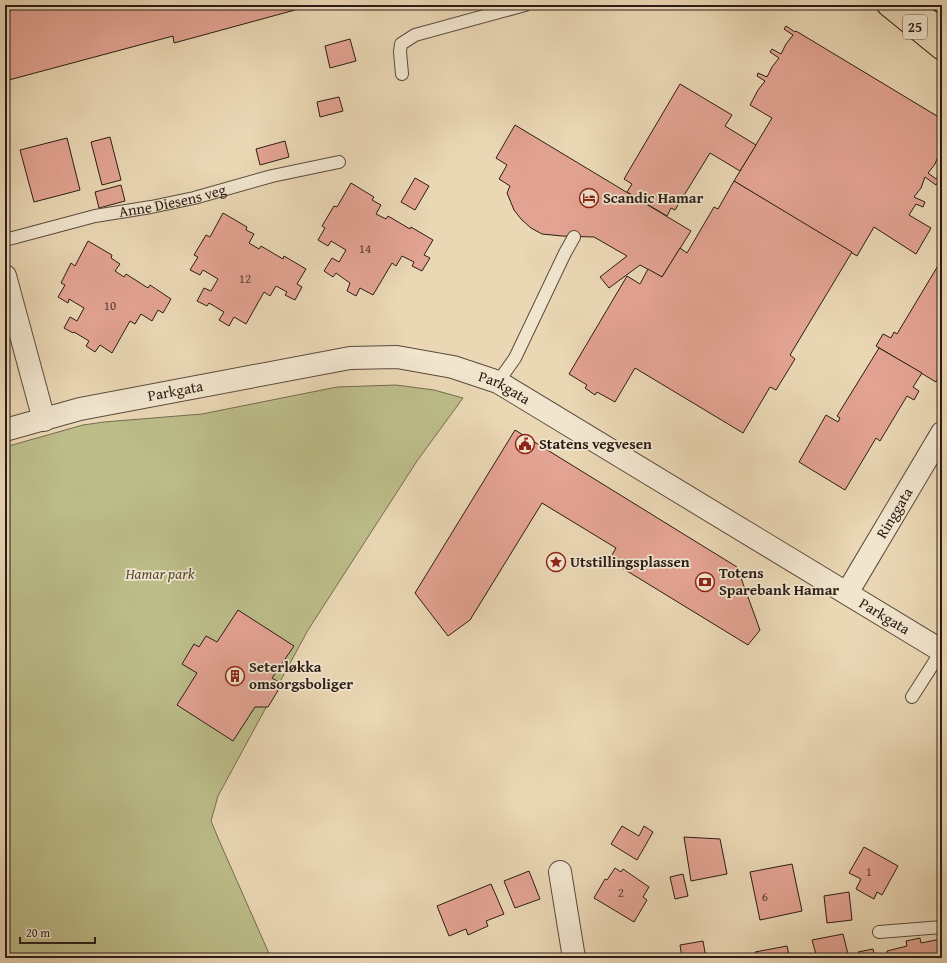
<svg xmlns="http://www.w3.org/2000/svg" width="947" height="963" font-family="'Gentium Book Plus',serif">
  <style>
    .green { fill: #bcbd89; stroke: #746c50 }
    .building { fill: #e3a392; stroke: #2b1c16 }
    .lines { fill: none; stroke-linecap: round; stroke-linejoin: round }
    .lane-casing { stroke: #5b4b3e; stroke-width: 14 }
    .street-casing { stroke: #5b4b3e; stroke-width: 24 }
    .highway-casing { stroke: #2b1c16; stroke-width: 24 }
    .lane { stroke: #f1e5ce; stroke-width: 12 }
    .street { stroke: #f1e5ce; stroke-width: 22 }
    .highway { stroke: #ead7b4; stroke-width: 22 }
    .labels { text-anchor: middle; stroke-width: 3.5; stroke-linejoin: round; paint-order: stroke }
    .number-label { font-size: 13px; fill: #593e35 }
    .shield { fill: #f1e5ce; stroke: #66584d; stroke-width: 1 }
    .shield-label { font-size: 14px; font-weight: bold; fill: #2b1c16 }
    .poi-label { font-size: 15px; font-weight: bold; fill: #2b1c16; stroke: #f1e5ce; text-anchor: start }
    .street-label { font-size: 15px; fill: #2b1c16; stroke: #f1e5ce }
    .park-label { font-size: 15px; font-style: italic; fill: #564c38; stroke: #f1e5ce }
  </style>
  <rect width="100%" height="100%" fill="#ead7b4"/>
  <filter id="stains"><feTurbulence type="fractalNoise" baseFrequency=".005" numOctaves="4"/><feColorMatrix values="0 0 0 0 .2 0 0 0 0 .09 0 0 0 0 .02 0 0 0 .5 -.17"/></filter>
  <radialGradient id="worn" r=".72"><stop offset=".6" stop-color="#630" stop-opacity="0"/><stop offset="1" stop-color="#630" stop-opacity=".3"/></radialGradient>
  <!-- green -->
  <path class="green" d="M396,385L434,390L463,398L417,461L308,630L218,796L211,821L218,838L271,958H5V447L83,425L104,422L202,414L337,387Z"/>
  <!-- building -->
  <g class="building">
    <path d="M5,5H293L295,10L174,43L173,36L5,81Z"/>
    <path d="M786,26L795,32L796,31L942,119V156L939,154L935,164L928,173L936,179L937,178L940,179L936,185L925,177L921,188L914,197L925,202L923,207L916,204L909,215L931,228L916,254L874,227L857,256L734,181L772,118L750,105L758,90L765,81L757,76L758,73L767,77L772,67L779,58L770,52L772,49L781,54L786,44L793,35L784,29Z"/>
    <path d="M350,39L356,61L330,68L325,46Z"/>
    <path d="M680,84L732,115L725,126L756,145L740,171L710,153L675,210L671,208L667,216L627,192L632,184L624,179Z"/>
    <path d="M339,97L343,111L320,117L317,102Z"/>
    <path d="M515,125L691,231L662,277L640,265L609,288L600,277L627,256L594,237L562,236L542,234L531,228L521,219L514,210L507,193L510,186L499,179L507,165L496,158Z"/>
    <path d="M110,137L121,180L102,185L91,142Z"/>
    <path d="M67,138L80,190L34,202L20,150Z"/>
    <path d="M285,141L289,157L260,165L256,149Z"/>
    <path d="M415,178L429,186L415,210L401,202Z"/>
    <path d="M734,181L852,252L790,355L795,359L776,390L770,387L743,433L635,368L615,402L597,392L595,395L585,388L587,385L569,374L627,276L640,284L648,269L662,277L680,248L687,253L714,207L718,209Z"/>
    <path d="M351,183L374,197L372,200L381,205L376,214L386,219L388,216L410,229L411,227L433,240L424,255L430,258L422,271L412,266L414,262L402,256L396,266L392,263L373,295L360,288L356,296L347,291L350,283L336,273L333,277L324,271L332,258L339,262L346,250L331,241L328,246L318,240L325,228L322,226L334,206L337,207Z"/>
    <path d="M121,185L125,201L99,208L95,192Z"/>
    <path d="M223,213L247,227L246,230L254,234L249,243L259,249L261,246L283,259L284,256L306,269L297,284L302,287L295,300L285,295L287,292L276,286L270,296L264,292L246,324L234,317L229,326L219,320L224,312L209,303L207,306L197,301L204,288L211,291L218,279L203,270L200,275L190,270L198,257L194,255L206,235L210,237Z"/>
    <path d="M88,241L112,255L111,258L120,264L115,271L124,277L126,274L148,288L150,285L171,299L163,313L158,310L152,321L141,314L135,324L130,321L112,353L100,345L95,352L86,346L89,341L74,332L73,333L64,328L70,317L77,321L84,308L69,299L68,303L58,297L65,285L61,283L71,263L75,266Z"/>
    <path d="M942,259V356L937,365L942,369V372L936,382L876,346L883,334L891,338L894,332L897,334Z"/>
    <path d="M879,348L922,373L913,387L919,391L914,400L907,396L880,441L876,438L845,490L799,462L826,415L838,422L840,418L837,416Z"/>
    <path d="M515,430L737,567L760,630L748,645L609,560L616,548L542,503L470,620L448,636L415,593Z"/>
    <path d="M238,610L294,646L272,678L282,684L268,707H255L233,741L177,705L197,673L182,664L194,644L199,647L206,636L217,642Z"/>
    <path d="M622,826L639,836L644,826L653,832L637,860L611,844Z"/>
    <path d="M684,837L720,839L727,874L691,881Z"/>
    <path d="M864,847L898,866L882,895L877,892L874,899L856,889L861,879L849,873Z"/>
    <path d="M792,864L802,911L760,920L750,872Z"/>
    <path d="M615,868L621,872L623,869L649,887L643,897L647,900L634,922L594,898L605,879L607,880Z"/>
    <path d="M529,871L540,899L515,908L504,881Z"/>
    <path d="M683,874L688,896L675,899L670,877Z"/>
    <path d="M491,884L504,914L486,921L488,926L468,935L466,929L449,936L437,906Z"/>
    <path d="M849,892L852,920L827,923L824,896Z"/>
    <path d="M843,934L849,958H817L812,940Z"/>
    <path d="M920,938L921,943L941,939L942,958H888L887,951L907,946L906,941Z"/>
    <path d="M703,941L706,958H682L680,945Z"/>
    <path d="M787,946L789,955L794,954L795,958H757L755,952Z"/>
    <path d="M873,949L875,958H859L858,952Z"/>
  </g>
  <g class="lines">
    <defs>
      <g id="lane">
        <path d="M402,74L400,52L401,44L415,35L525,5"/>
        <path id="s1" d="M5,240L95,216L151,207L194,198L272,176L339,162"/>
        <path d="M498,382L515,358L565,253L574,237"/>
        <path d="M912,697L942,650"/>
        <path d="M879,932L942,927"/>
      </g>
      <g id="street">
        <path d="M5,276L44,420"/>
        <path id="s2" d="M5,430L80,409L350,358L397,357L453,367L498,382L942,651"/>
        <path id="s3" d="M847,593L942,433"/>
        <path d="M560,872L574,958"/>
      </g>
      <g id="highway">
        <path d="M888,5L942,49"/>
        <path d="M910,10L942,28"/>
      </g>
    </defs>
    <!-- lane casing -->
    <use href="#lane" class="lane-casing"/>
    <!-- street casing -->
    <use href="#street" class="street-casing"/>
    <!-- highway casing -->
    <use href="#highway" class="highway-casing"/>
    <!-- lane -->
    <use href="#lane" class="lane"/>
    <!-- street -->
    <use href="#street" class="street"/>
    <!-- highway -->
    <use href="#highway" class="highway"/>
  </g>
  <!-- icons -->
  <defs>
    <symbol id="hotel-ring" viewBox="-11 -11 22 22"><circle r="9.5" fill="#f1e5ce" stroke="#8f2418" stroke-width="1.5"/><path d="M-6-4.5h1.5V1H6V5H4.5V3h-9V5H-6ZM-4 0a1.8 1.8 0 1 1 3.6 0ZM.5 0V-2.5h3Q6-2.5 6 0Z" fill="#8f2418"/></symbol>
    <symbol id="civic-ring" viewBox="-11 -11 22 22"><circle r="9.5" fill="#f1e5ce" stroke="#8f2418" stroke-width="1.5"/><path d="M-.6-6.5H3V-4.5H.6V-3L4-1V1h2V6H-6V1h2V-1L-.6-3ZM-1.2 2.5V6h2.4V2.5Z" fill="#8f2418"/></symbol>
    <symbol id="sight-ring" viewBox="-11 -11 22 22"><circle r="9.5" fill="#f1e5ce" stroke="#8f2418" stroke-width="1.5"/><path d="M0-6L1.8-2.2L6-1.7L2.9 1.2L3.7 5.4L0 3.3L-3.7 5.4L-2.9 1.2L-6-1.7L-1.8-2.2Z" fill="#8f2418"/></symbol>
    <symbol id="bank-ring" viewBox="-11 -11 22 22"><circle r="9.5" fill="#f1e5ce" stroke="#8f2418" stroke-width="1.5"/><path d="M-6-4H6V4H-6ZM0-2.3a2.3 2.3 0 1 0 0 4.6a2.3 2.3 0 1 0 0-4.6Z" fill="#8f2418"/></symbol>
    <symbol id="building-ring" viewBox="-11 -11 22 22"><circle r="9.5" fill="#f1e5ce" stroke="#8f2418" stroke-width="1.5"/><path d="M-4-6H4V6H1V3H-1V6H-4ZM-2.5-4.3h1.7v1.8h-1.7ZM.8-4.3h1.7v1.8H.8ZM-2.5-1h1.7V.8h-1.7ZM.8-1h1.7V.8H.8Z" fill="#8f2418"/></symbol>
  </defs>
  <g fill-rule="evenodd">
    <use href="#hotel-ring" x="578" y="187" width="22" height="22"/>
    <use href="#civic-ring" x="514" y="433" width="22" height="22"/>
    <use href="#sight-ring" x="545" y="551" width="22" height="22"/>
    <use href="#bank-ring" x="694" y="571" width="22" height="22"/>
    <use href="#building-ring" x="224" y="665" width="22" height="22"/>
  </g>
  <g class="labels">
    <!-- number labels -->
    <g class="number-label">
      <text x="365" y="253">14</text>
      <text x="245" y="283">12</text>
      <text x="110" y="310">10</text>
      <text x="869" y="876">1</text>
      <text x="621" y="897">2</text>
      <text x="765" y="901">6</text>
    </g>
    <!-- shield labels -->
    <rect class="shield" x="903" y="15" width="24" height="24" rx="3"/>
    <g class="shield-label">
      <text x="915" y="32">25</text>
    </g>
    <!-- poi labels -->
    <g class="poi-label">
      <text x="603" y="203">Scandic Hamar</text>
      <text x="539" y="449">Statens vegvesen</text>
      <text x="570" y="567">Utstillingsplassen</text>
      <text x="719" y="578">Totens<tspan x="719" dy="17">Sparebank Hamar</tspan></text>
      <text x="249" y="672">Seterløkka<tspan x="249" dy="17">omsorgsboliger</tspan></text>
    </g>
    <!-- street labels -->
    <g class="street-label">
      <text dy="5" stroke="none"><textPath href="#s1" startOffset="172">Anne Diesens veg</textPath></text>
      <text dy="5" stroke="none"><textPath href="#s2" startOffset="512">Parkgata</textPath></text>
      <text dy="5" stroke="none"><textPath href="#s2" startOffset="175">Parkgata</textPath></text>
      <text dy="5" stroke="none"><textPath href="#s3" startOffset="93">Ringgata</textPath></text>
      <text dy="5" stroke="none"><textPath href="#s2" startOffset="956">Parkgata</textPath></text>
    </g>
    <!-- park labels -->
    <g class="park-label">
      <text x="160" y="579">Hamar park</text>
    </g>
  </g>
  <!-- margin -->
  <rect width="947" height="963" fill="none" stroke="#ead7b4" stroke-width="20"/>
  <rect x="6" y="6" width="935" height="951" fill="none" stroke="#2b1c16" stroke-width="2"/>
  <rect x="10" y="10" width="927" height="943" fill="none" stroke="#2b1c16"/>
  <!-- scale -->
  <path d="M20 937v6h75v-6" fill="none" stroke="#2b1c16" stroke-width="2"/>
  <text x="26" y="937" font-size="12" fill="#2b1c16" stroke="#f1e5ce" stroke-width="3" paint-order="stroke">20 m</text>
  <rect width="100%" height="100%" filter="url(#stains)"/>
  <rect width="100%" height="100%" fill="url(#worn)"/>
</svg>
